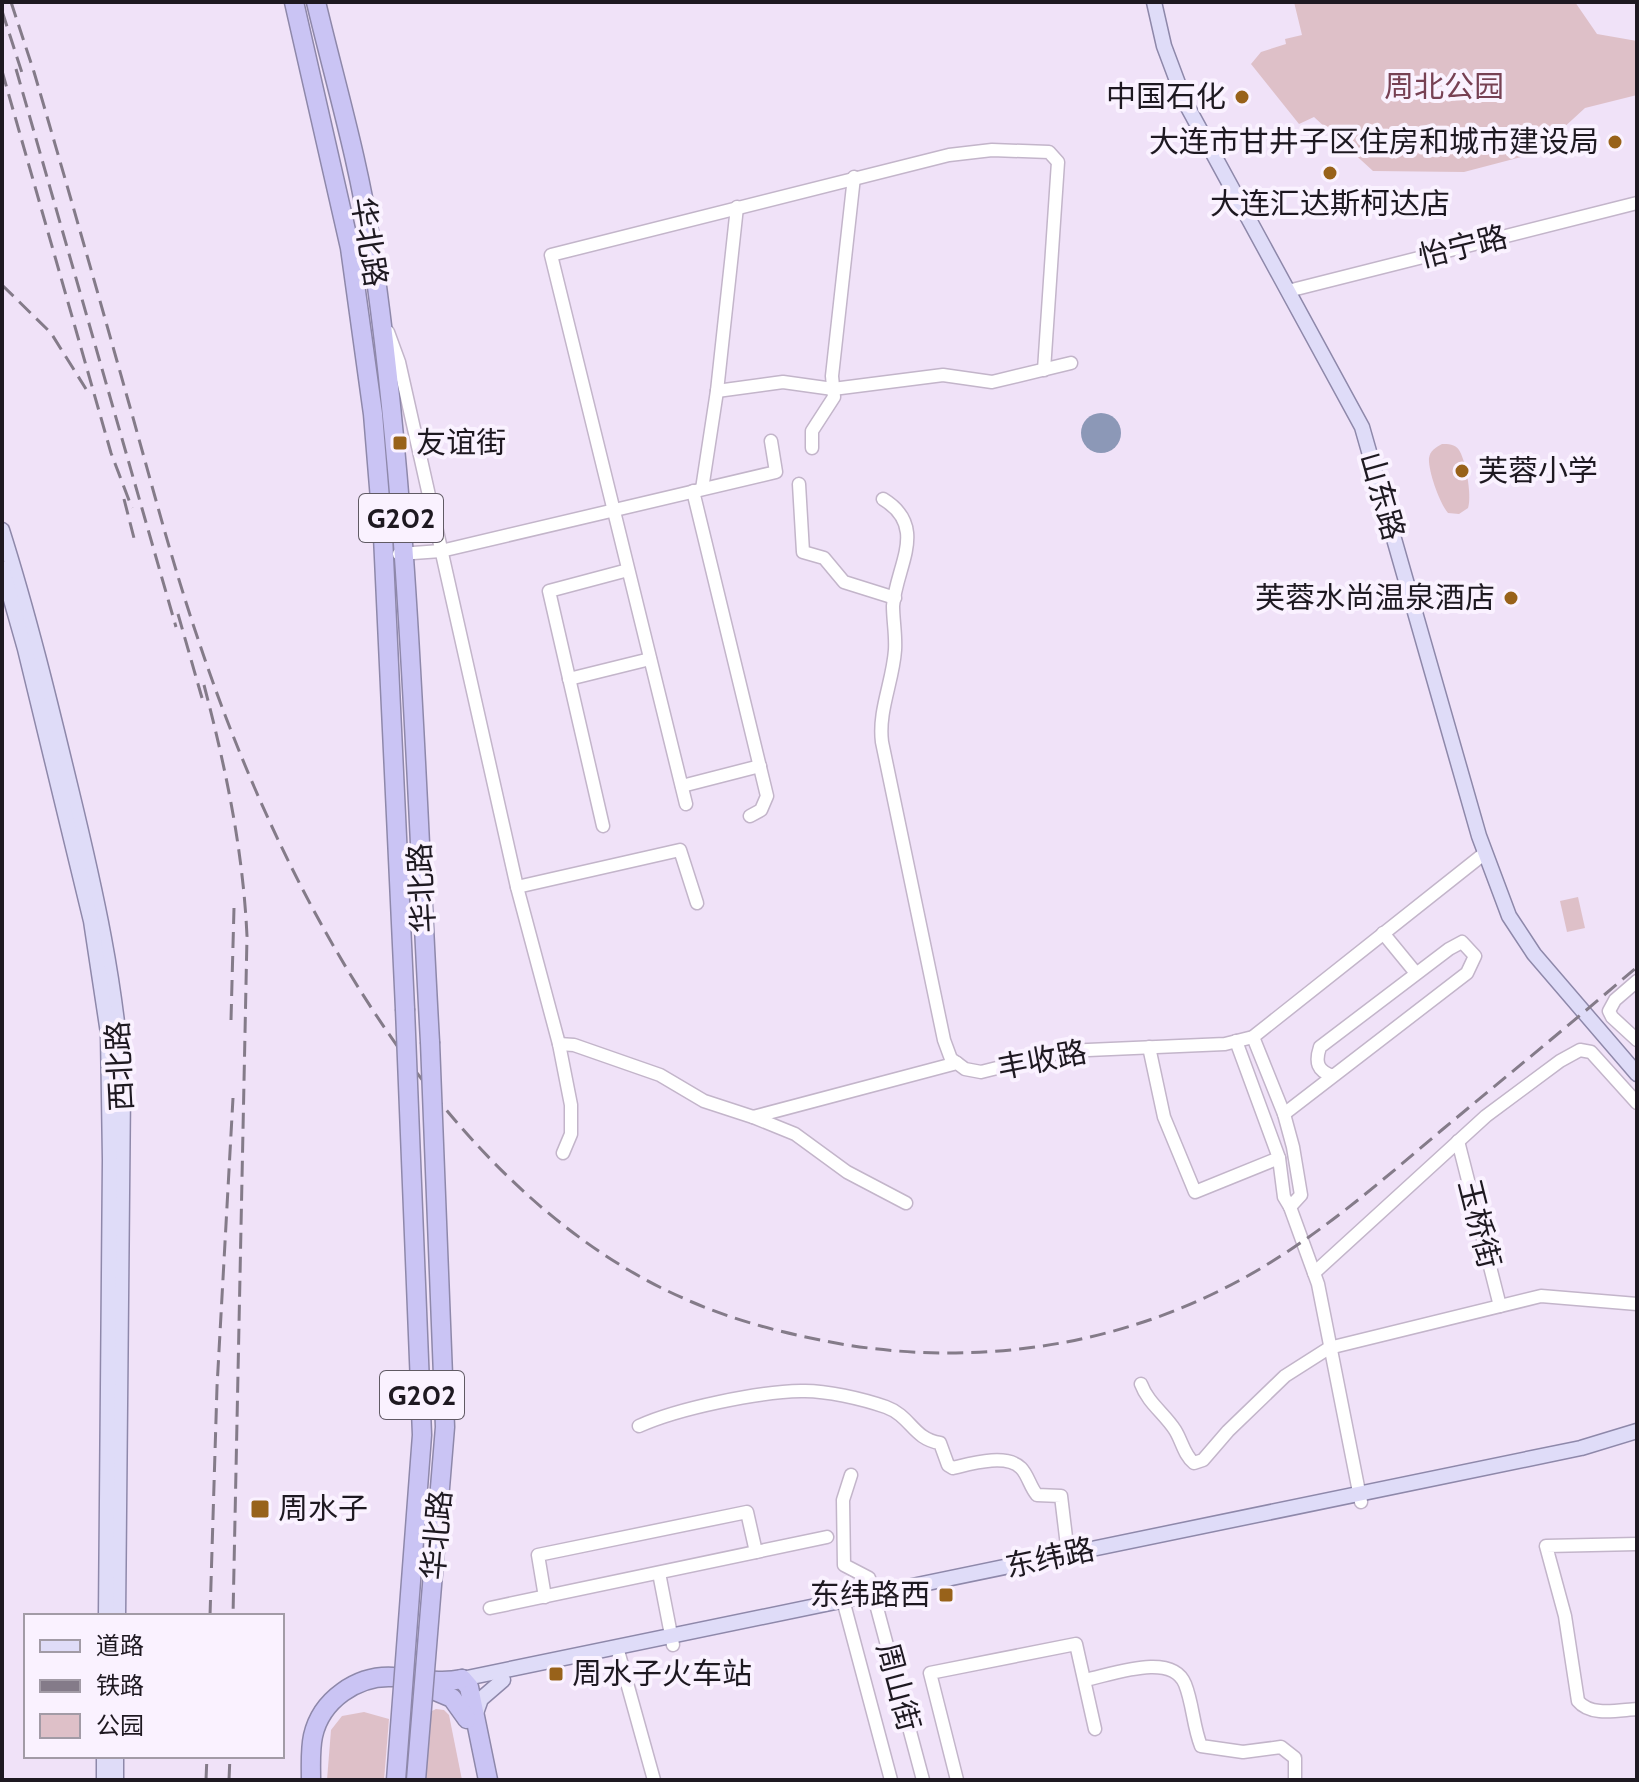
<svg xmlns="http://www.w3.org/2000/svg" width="1639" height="1782" font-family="Cabin,'Noto Sans SC',sans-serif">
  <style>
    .green { fill: #dec0c8 }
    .water { fill: #8c98b7 }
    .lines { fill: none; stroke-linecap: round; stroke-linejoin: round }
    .minor-casing { stroke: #c3b5ca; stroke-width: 15 }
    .major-casing { stroke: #8e88aa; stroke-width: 17 }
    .highway-casing { stroke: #8e88aa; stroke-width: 21 }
    .minor { stroke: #fff; stroke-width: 12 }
    .major { stroke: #dfdcf8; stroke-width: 14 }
    .highway { stroke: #cac4f4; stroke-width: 18 }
    .rail { stroke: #847b89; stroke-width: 3; stroke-dasharray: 16 8; stroke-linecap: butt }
    .highway-bridge-casing { stroke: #8e88aa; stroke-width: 21; stroke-linecap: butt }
    .highway-bridge { stroke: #cac4f4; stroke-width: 18 }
    .poi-dot { fill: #98621a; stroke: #faf2ff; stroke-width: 3 }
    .labels { text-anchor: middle; stroke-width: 8; stroke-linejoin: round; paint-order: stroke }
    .shield { fill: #faf2ff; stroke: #605a64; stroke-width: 2 }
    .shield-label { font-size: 28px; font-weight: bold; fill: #1e1921 }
    .park-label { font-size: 30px; fill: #774153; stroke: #faf2ff }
    .poi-label { font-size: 30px; fill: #1e1921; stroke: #faf2ff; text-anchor: end }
    .street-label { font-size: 30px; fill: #1e1921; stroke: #faf2ff }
  </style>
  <rect width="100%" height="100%" fill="#f0e2f8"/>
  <!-- green -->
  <g class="green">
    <path d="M1294,2H1575L1597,34L1637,41V95L1585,108L1536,153L1464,172L1373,171L1314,117L1299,124L1251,64L1261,52L1286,44L1285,39L1302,35Z"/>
    <path d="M1442,444C1448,444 1455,444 1459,450C1466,461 1472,496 1468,508L1459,514L1448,513C1440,504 1428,471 1429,458C1430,451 1436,447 1442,444Z"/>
    <path d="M1578,897L1585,928L1567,932L1560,901Z"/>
    <path d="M436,1709L444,1710L449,1715L462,1780H423L430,1712Z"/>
    <path d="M364,1712L389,1719L384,1780H327L331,1730L342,1716Z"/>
  </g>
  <!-- water -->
  <circle class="water" cx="1101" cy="433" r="20"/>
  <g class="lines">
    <defs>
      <g id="minor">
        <path d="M1288,291L1637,203"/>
        <path d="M388,332L399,362L517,887L559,1044L571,1105V1134L563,1153"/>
        <path d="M717,391L783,382L833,389L943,375L992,382L1071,363"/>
        <path d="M812,448V431L834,397L832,376L854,177"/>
        <path d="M799,484L803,552L824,558L844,582L895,598"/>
        <path d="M702,489L717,391L737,207"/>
        <path d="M693,491L767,796L761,810L750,816"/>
        <path d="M883,499C929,527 896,566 893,606C893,620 896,635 895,650C893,681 878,711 882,742L944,1040L951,1059L957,1063"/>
        <path d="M399,554L441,551L776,472L771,441"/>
        <path d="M569,679L650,659"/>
        <path d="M682,786L760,766"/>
        <path d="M686,804L551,255L949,155L992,150L1049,152L1058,162L1044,370"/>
        <path d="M603,826L549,591L628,570"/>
        <path d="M517,887L680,850L697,903"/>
        <path d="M1383,933L1415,972"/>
        <path d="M1637,981L1615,1000L1609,1011L1612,1017L1637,1040"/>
        <path d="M1236,1041L1279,1158L1284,1197L1290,1207L1301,1195L1293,1147L1284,1114L1253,1037"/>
        <path d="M559,1044L574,1045L660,1075L704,1101L753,1117L957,1063L965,1069L981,1072L1065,1051L1225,1044L1253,1037L1485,853"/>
        <path d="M1149,1047L1164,1117L1195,1192L1279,1158"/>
        <path d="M1284,1114L1467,973L1475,956L1462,942L1449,949L1320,1047C1315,1062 1317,1071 1333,1076"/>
        <path d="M753,1117L795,1134L847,1172L906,1203"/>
        <path d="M1458,1141L1500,1306"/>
        <path d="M1290,1207L1318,1284L1361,1502"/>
        <path d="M1314,1273L1486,1116L1560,1061L1580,1050L1591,1052L1637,1103"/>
        <path d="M1141,1384C1148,1403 1164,1413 1175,1430C1182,1441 1184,1455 1194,1463L1203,1460L1228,1431L1285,1376L1329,1348L1541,1296L1637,1304"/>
        <path d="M639,1426C679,1408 758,1392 801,1391C825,1390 863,1399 886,1407C911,1416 913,1439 940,1443L948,1465L953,1468C970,1464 1006,1453 1021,1468C1028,1475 1030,1487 1037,1495L1061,1496L1068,1554"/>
        <path d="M851,1475L843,1500L844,1565L869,1578L923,1780"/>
        <path d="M1637,1544L1546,1546L1565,1616L1578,1701C1591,1717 1619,1710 1637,1709"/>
        <path d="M659,1573L673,1645"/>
        <path d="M545,1597L538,1555L747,1512L756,1552"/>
        <path d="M843,1600L891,1780"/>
        <path d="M490,1608L827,1537"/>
        <path d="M617,1647L654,1780"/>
        <path d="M1085,1680C1111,1675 1172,1651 1185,1684C1193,1704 1193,1726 1201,1746L1243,1752L1281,1747L1295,1758V1780"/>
        <path d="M957,1780L930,1673L1076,1644L1095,1729"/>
      </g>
      <g id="major">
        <path d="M1154,2L1164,46L1185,102L1362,427L1479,836L1509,916L1534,954L1637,1074"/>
        <path d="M2,530C29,615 50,702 71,789C95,888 117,985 123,1088L118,1616"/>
        <path d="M2,568L25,649L91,921L108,1033L110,1160L106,1616"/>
        <path d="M462,1679L1581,1448L1637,1431"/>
        <path d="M475,1716L481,1699L503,1680"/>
        <path d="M104,1780V1756"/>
        <path d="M116,1780V1756"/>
      </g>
      <g id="highway">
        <path d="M294,2L350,248L373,414L383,536L405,1009"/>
        <path d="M316,2C335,82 359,162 371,244C410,506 415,777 430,1042"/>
        <path d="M462,1679L469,1687L488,1780"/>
        <path d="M433,1690L452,1698L467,1719"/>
        <path d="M311,1780C311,1765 310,1750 313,1736C321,1700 357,1675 393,1677C416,1678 439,1684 462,1679"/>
      </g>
    </defs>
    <!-- minor casing -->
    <use href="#minor" class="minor-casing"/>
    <!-- major casing -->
    <use href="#major" class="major-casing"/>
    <!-- highway casing -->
    <use href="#highway" class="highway-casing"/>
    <!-- minor -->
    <use href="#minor" class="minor"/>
    <!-- major -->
    <use href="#major" class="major"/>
    <!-- highway -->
    <use href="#highway" class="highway"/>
    <!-- rail -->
    <g class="rail">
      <path d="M11,2L34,72C66,181 97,290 128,400C151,481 172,563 199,642C280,886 442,1197 692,1302C734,1320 779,1332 825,1341C957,1367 1098,1351 1219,1291C1303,1250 1372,1189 1443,1129C1508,1075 1573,1022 1637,967"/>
      <path d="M2,11L24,79"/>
      <path d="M16,69L176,627"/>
      <path d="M2,71L111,453L132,508"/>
      <path d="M2,285L51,333L86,389"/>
      <path d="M124,499L135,542"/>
      <path d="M178,614L202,698"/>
      <path d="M204,685C226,769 243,850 247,936L233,1616"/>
      <path d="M231,1020L234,908"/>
      <path d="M210,1616L217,1387L233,1098"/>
      <path d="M206,1780L207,1756"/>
      <path d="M229,1780L230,1756"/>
    </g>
    <defs>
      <g id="highway-bridge">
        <path d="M396,1780L422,1435L405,1009"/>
        <path d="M416,1780L445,1427L430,1042"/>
      </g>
    </defs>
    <!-- highway-bridge casing -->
    <use href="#highway-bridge" class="highway-bridge-casing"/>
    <!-- highway-bridge -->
    <use href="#highway-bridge" class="highway-bridge"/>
  </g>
  <!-- markers -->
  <g class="poi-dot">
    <circle cx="1242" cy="97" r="8"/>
    <circle cx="1615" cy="142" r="8"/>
    <circle cx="1330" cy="173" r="8"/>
    <rect x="392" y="435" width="16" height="16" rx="4"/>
    <circle cx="1462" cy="471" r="8"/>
    <circle cx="1511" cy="598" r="8"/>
    <rect x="250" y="1499" width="20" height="20" rx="4"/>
    <rect x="938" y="1587" width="16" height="16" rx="4"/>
    <rect x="548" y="1666" width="16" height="16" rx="4"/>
  </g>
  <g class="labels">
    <!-- shield labels -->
    <g class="shield">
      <rect x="359" y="494" width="84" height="48" rx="6"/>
      <rect x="380" y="1371" width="84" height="48" rx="6"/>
    </g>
    <g class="shield-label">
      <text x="401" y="528">G202</text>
      <text x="422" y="1405">G202</text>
    </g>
    <!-- park labels -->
    <g class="park-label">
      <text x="1444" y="97">周北公园</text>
    </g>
    <!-- poi labels -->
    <g class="poi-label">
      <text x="1226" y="107">中国石化</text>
      <text x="1599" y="152">大连市甘井子区住房和城市建设局</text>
      <text x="1330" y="214" text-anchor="middle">大连汇达斯柯达店</text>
      <text x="416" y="453" text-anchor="start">友谊街</text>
      <text x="1478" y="481" text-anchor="start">芙蓉小学</text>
      <text x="1495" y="608">芙蓉水尚温泉酒店</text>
      <text x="278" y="1519" text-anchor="start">周水子</text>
      <text x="930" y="1605">东纬路西</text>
      <text x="572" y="1684" text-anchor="start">周水子火车站</text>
    </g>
    <!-- street labels -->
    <g class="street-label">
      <text transform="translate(369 242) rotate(81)" y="10">华北路</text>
      <text transform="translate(1463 247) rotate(-14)" y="10">怡宁路</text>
      <text transform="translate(1382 496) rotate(74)" y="10">山东路</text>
      <text transform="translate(422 888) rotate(-93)" y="10">华北路</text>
      <text transform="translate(1042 1060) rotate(-11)" y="10">丰收路</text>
      <text transform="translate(120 1066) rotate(-93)" y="10">西北路</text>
      <text transform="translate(1479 1224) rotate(76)" y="10">玉桥街</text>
      <text transform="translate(437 1535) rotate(-85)" y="10">华北路</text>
      <text transform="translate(1050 1558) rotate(-12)" y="10">东纬路</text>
      <text transform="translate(898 1687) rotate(75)" y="10">周山街</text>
    </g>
  </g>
  <!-- border -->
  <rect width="1639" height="1782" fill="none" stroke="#1e1921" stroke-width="8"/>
  <!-- legend -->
  <rect x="24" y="1614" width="260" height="144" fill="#faf2ff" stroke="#a29ba6" stroke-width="2"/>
  <rect x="40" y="1640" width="40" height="12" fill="#dfdcf8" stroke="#a29ba6" stroke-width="2"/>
  <text x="96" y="1654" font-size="24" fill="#1e1921">道路</text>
  <rect x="40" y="1680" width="40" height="12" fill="#847b89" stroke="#a29ba6" stroke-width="2"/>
  <text x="96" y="1694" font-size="24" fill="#1e1921">铁路</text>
  <rect x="40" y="1714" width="40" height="24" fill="#dec0c8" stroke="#a29ba6" stroke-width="2"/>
  <text x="96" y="1734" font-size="24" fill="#1e1921">公园</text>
</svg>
